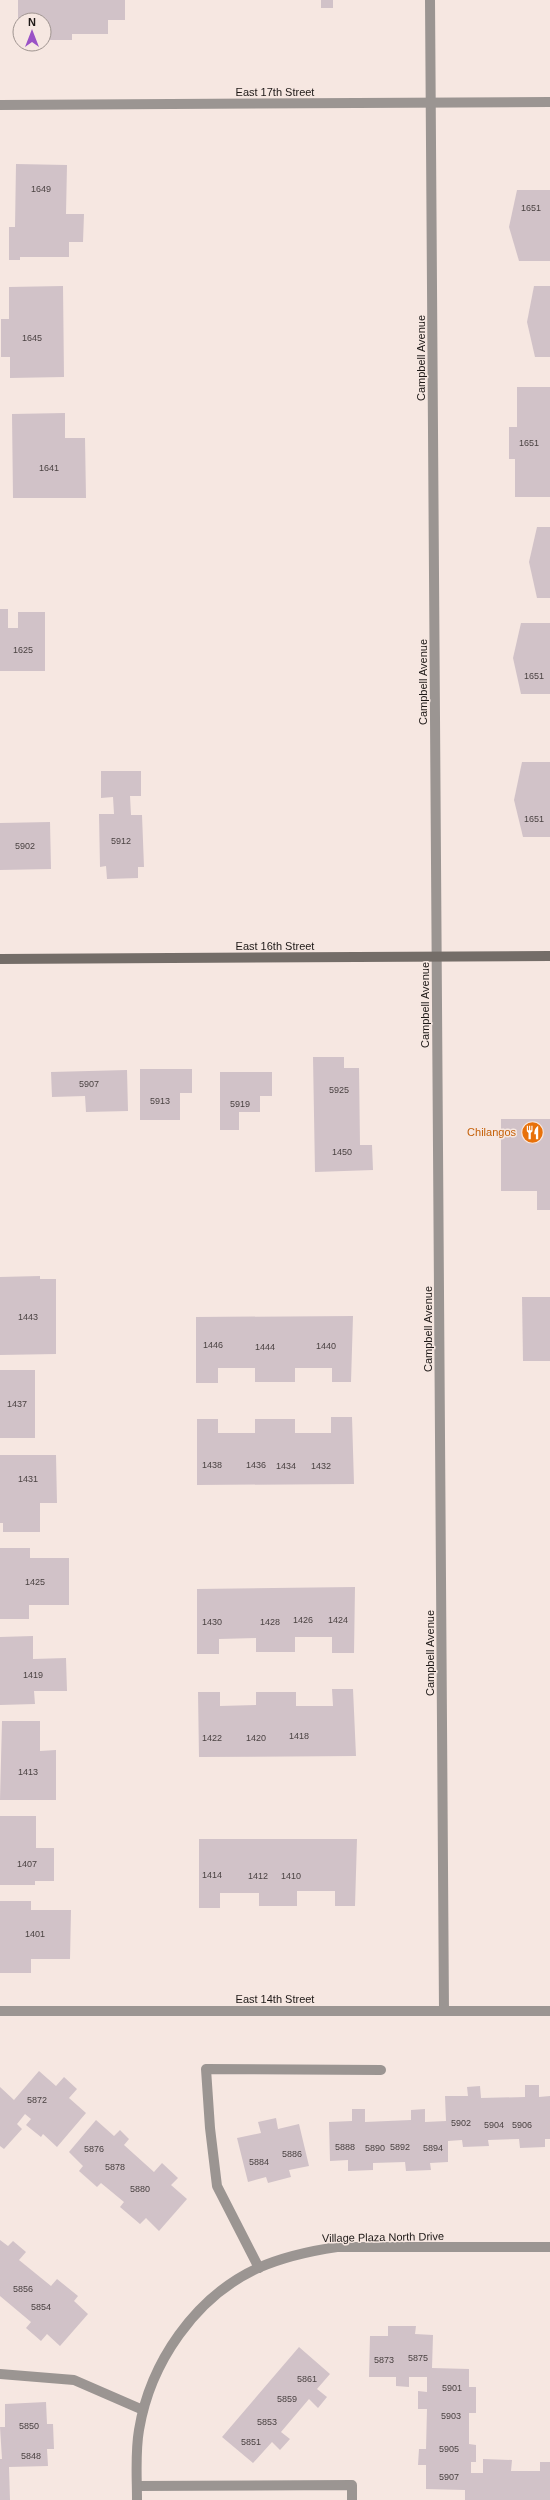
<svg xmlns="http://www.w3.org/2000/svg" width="550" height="2500" font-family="Arial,sans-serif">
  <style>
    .building { fill: #d1c2c8 }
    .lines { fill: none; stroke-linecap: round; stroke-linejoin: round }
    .lane { stroke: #9b9592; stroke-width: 10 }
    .street { stroke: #9b9592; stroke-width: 10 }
    .secondary { stroke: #746d68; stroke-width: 10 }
    .labels { text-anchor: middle; stroke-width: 3; stroke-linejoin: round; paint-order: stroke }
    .number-label { font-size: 9px; fill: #4a4242 }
    .street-label { font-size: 11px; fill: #1d1816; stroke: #f6e7e1 }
    .food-label { font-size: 11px; fill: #c56008; stroke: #f6e7e1; text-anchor: end }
  </style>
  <rect width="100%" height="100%" fill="#f6e7e1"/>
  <!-- building -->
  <g class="building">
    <path d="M18,0H125V20H108V34H72V40H44V20H20V40H18Z"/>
    <rect x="321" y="0" width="12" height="8"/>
    <path d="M16,164L67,165L66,214H84L83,242H69V257H20V260H9V227H15Z"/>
    <path d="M517,190H550V261H519L509,227Z"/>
    <path d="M63,286L64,377L10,378V357H1V319H9V287Z"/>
    <path d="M534,286H550V357H535L527,322Z"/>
    <path d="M517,387H550V497H515V459H509V427H517Z"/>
    <path d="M65,413V438H85L86,498H13L12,414Z"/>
    <path d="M537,527H550V598H537L529,562Z"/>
    <path d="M0,609H8V628H18V612H45V671H0Z"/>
    <path d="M521,623H550V694H521L513,658Z"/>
    <path d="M522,762H550V837H523L514,800Z"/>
    <path d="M101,771H141V796H130L131,815H142L144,867H138V878L107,879L106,866L100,867L99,814H114L113,797L101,798Z"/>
    <path d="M50,822L51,869L0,870V823Z"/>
    <path d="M313,1057H344V1068H359L360,1145H372L373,1170L315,1172Z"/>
    <path d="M140,1069H192V1093H180V1120H140Z"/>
    <path d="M127,1070L128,1111L86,1112L85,1096L52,1097L51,1072Z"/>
    <path d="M220,1072H272V1096H260V1112H239V1130H220Z"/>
    <path d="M501,1119H550V1210H537V1191H501Z"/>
    <path d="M40,1276V1279H56V1354L0,1355V1277Z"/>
    <path d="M522,1297H550V1361H523Z"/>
    <path d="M353,1316L351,1382H332V1368H295V1382H255V1368H218V1383H196V1317Z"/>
    <rect x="0" y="1370" width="35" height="68"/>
    <path d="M331,1417H352L354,1484L197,1485V1419H218V1433H255V1419H295V1433H331Z"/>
    <path d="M0,1455H56L57,1503H40V1532H3V1523H0Z"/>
    <path d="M0,1548H30V1558H69V1605H29V1619H0Z"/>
    <path d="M355,1587L354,1653H332V1637H295V1652H256V1638L219,1639V1654H197V1589Z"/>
    <path d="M33,1636V1659L66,1658L67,1691H34L35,1704L0,1705V1637Z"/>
    <path d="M332,1689H353L356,1756L199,1757L198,1692H220V1706L256,1705V1692H296V1706H333Z"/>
    <path d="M2,1721H40V1751L56,1750V1800H0Z"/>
    <path d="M0,1816H36V1848H54V1881H35V1885H0Z"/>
    <path d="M199,1839H357L355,1906H335V1891H297V1906H259V1893H220V1908H199Z"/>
    <path d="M0,1901H31V1910H71L70,1959H31V1973H0Z"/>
    <path d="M39,2071L56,2086L64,2077L77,2089L69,2098L86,2113L57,2147L43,2134L41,2137L26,2125L31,2119L25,2114L17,2124L22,2129L4,2149L0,2146V2087L14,2100Z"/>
    <path d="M525,2085H539V2097L550,2096V2139H545V2147L520,2148L519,2139L488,2140L489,2146L463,2147L462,2140L448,2141V2162L430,2163L431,2170L406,2171L405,2162L373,2163V2170L348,2171V2160L330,2161L329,2122L352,2121V2109H365V2122L411,2120V2110L425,2109V2122L446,2121L445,2096H468L467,2087L480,2086L481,2098L525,2097Z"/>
    <path d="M276,2118L278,2129L299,2124L309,2166L289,2170L291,2177L268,2183L266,2177L248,2182L237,2138L261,2133L258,2122Z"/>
    <path d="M96,2120L114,2136L120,2130L129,2139L124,2145L154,2172L162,2163L178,2178L171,2185L187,2199L159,2231L146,2218L140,2224L120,2207L124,2202L101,2183L97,2187L79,2171L83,2166L69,2152Z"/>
    <path d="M0,2240L8,2246L13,2241L26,2252L19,2260L51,2286L57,2279L78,2296L74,2301L88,2314L60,2346L47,2334L41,2341L26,2328L31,2322L0,2296Z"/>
    <path d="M388,2326H416L415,2334L433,2335L432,2368L469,2369V2387H476V2413H469V2444L476,2445V2462H471V2473H483V2459L512,2460L511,2471H540V2462H550V2500H465V2490L426,2489V2465H418L419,2449H426L427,2409H418V2391L427,2392V2377H409V2387L396,2386V2377H369L370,2336H388Z"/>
    <path d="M299,2347L330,2374L317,2389L327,2397L318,2408L309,2399L281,2432L290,2439L280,2450L272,2442L253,2463L222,2437Z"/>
    <path d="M46,2402L47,2424H53L54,2449H47L48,2466L9,2467L10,2500H0V2459H2L0,2427H5V2404Z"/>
  </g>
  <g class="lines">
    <!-- lane -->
    <g class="lane">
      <path d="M259,2268L217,2186L210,2128L206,2069L381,2070"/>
      <path d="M0,2374L74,2380L143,2410"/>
      <path d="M137,2486L352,2485V2500"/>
    </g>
    <!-- street -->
    <g class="street">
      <path d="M430,0L444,2011"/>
      <path d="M0,105L550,102"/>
      <path d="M0,2011H550"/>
      <path d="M137,2500C137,2477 135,2453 139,2430C150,2363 195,2297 258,2268C283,2257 310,2251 337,2247H550"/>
    </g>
    <!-- secondary -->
    <path class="secondary" d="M0,959L550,956"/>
  </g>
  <!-- icons -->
  <defs>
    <symbol id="restaurant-disc" viewBox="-11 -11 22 22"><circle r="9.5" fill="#e8710a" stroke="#f6e7e1"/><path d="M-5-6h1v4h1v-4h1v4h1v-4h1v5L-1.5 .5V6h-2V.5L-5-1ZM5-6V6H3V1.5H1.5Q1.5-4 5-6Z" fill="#fff"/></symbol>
  </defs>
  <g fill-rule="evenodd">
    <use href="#restaurant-disc" x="520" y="1120" width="25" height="25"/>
  </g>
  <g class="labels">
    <!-- number labels -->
    <g class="number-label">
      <text x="41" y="192">1649</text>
      <text x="531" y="211">1651</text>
      <text x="32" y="341">1645</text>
      <text x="529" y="446">1651</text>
      <text x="49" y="471">1641</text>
      <text x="23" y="653">1625</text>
      <text x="534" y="679">1651</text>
      <text x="534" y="822">1651</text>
      <text x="121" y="844">5912</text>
      <text x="25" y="849">5902</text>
      <text x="89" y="1087">5907</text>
      <text x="339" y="1093">5925</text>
      <text x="160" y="1104">5913</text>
      <text x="240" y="1107">5919</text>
      <text x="342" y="1155">1450</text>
      <text x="28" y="1320">1443</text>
      <text x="213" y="1348">1446</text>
      <text x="326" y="1349">1440</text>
      <text x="265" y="1350">1444</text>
      <text x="17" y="1407">1437</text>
      <text x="212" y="1468">1438</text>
      <text x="256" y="1468">1436</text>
      <text x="286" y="1469">1434</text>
      <text x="321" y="1469">1432</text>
      <text x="28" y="1482">1431</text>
      <text x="35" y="1585">1425</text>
      <text x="303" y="1623">1426</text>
      <text x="338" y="1623">1424</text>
      <text x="212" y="1625">1430</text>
      <text x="270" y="1625">1428</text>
      <text x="33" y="1678">1419</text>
      <text x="299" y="1739">1418</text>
      <text x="212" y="1741">1422</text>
      <text x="256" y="1741">1420</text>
      <text x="28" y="1775">1413</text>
      <text x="27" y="1867">1407</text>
      <text x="212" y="1878">1414</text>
      <text x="258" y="1879">1412</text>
      <text x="291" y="1879">1410</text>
      <text x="35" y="1937">1401</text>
      <text x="37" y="2103">5872</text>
      <text x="461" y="2126">5902</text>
      <text x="494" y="2128">5904</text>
      <text x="522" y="2128">5906</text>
      <text x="345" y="2150">5888</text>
      <text x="400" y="2150">5892</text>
      <text x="375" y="2151">5890</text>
      <text x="433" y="2151">5894</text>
      <text x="94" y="2152">5876</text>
      <text x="292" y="2157">5886</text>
      <text x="259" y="2165">5884</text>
      <text x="115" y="2170">5878</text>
      <text x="140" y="2192">5880</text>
      <text x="23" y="2292">5856</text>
      <text x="41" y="2310">5854</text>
      <text x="418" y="2361">5875</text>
      <text x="384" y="2363">5873</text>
      <text x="307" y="2382">5861</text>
      <text x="452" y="2391">5901</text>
      <text x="287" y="2402">5859</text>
      <text x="451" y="2419">5903</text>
      <text x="267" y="2425">5853</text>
      <text x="29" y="2429">5850</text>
      <text x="251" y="2445">5851</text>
      <text x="449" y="2452">5905</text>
      <text x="31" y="2459">5848</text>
      <text x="449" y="2480">5907</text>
    </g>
    <!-- street labels -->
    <g class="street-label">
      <text x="275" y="96">East 17th Street</text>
      <text transform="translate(421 358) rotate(-90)" y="4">Campbell Avenue</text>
      <text transform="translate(423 682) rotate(-90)" y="4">Campbell Avenue</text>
      <text x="275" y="950">East 16th Street</text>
      <text transform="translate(425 1005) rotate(-90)" y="4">Campbell Avenue</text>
      <text transform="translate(428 1329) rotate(-90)" y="4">Campbell Avenue</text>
      <text transform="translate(430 1653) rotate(-90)" y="4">Campbell Avenue</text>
      <text x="275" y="2003">East 14th Street</text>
      <text transform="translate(383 2237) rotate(-1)" y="4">Village Plaza North Drive</text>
    </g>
    <!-- food labels -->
    <g class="food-label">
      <text x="516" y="1136">Chilangos</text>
    </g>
  </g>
  <!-- north arrow -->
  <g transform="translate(32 32)"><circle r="19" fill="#f6e7e1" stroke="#9f9490"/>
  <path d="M0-3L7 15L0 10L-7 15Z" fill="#9a52c6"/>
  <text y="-6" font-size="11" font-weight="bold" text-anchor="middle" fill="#1d1816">N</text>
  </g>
</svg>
